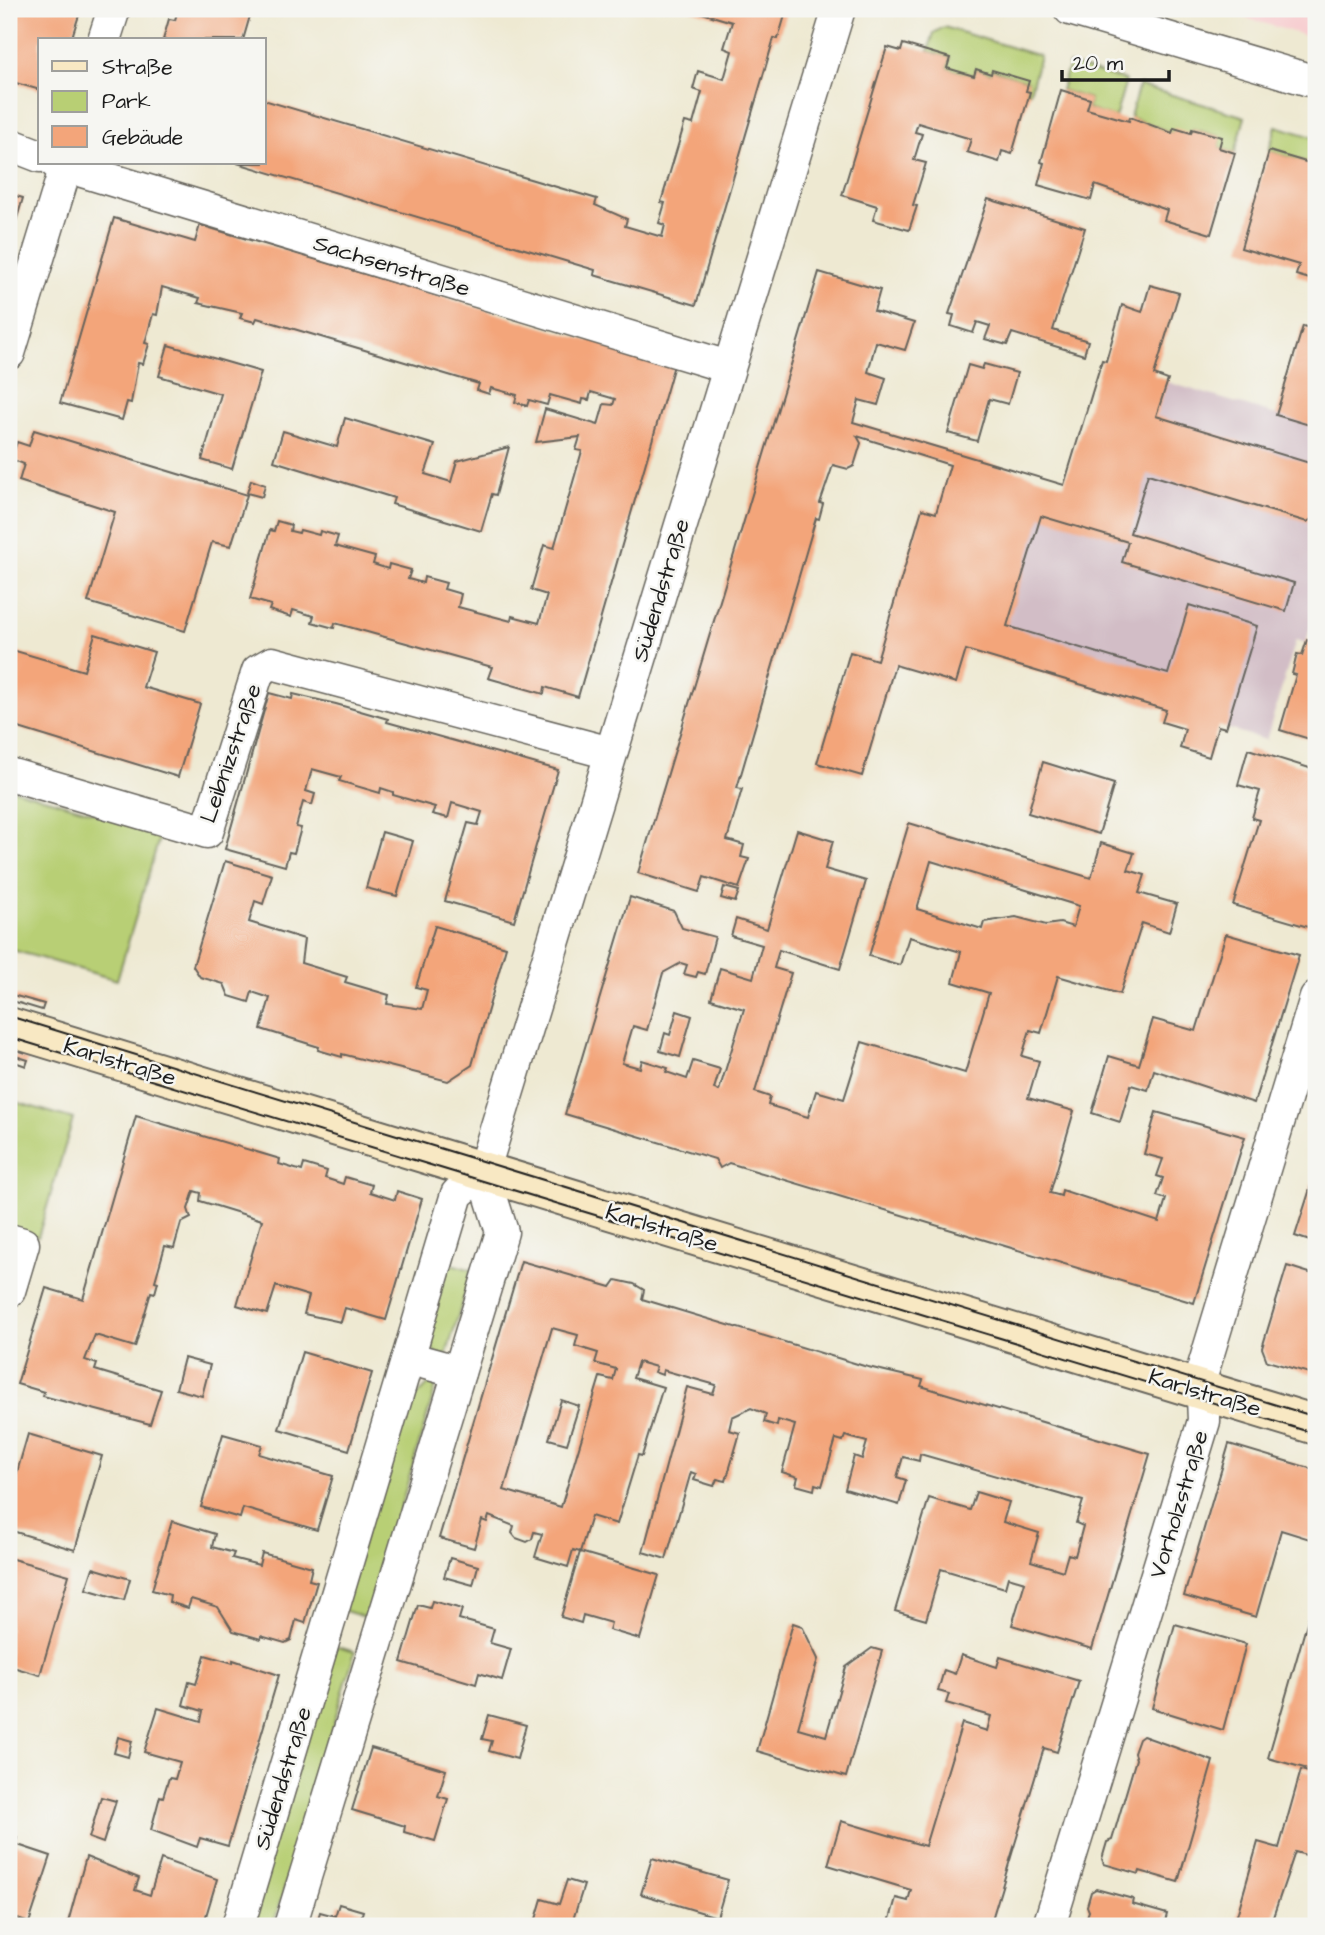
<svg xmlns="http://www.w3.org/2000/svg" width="1325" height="1935" font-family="'Architects Daughter',sans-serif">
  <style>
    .built { fill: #f7cfd1 }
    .industrial { fill: #d2bdc6 }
    .green { fill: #b8cf74; stroke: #6a7648; stroke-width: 2 }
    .building { fill: #f3a57a; fill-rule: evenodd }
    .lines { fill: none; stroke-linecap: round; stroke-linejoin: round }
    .street-casing { stroke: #66645c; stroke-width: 35 }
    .secondary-casing { stroke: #66645c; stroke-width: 42 }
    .street { stroke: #fff; stroke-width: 32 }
    .secondary { stroke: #f8e8c3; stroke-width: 38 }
    .tram { stroke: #1c1c1c; stroke-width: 2 }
    .labels { text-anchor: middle; stroke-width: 5; stroke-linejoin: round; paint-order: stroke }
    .street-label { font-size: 23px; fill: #1c1c1c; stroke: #f6f6f2 }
  </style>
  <rect width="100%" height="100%" fill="#f6f6f2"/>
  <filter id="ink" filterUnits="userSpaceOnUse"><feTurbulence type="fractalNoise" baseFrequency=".0143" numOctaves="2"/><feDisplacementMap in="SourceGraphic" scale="14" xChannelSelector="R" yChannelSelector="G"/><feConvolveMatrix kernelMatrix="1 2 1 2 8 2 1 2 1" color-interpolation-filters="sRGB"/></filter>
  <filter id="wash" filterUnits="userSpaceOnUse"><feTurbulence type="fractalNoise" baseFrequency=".00686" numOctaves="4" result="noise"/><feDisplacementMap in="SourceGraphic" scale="28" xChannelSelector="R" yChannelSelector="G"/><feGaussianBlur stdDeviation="1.57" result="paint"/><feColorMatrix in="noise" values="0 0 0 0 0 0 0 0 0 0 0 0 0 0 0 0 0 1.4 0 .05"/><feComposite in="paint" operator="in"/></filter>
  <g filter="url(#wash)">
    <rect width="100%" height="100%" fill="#eee9d2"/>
    <!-- built -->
    <path class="built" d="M1216,9H1316V39Z"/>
    <!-- industrial -->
    <path class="industrial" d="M1167,382L1316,427V605L1306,643L1296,640L1266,740L1226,728L1230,714L1195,704L1168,675L1158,708L998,659L1019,472L1096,495L1148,444Z"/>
    <!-- green -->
    <g class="green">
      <path d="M944,27L1040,56L1030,92L1026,91L1028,81L993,70L991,74L976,69L974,76L947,68L950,58L928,51L934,33Z"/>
      <path d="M1069,64L1126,81L1115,118L1087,109L1090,99L1061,90Z"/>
      <path d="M1139,85L1245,117L1235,153L1219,148L1221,137L1193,129L1191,133H1172L1130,117Z"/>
      <path d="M1276,126L1316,138V165L1269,151Z"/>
      <path d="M9,788L161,832L117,980L9,949Z"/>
      <path d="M9,1100L73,1119L38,1237L9,1228Z"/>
      <path d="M448,1263L472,1270L446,1356L435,1353L426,1337Z"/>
      <path d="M429,1384L436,1386L368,1618L342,1610L400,1412Z"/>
      <path d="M331,1645L355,1652L273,1926H246Z"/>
    </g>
    <g id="blocks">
      <!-- building -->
      <g class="building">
        <path d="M9,9H81L71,40H40V90L9,81Z"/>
        <path d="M178,9H252L243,40H163L169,19L175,20Z"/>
        <path d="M689,9H782L786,12L778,39L774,38L696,305L594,275L595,270L237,163H264V100L597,199L595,205L627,219L625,226L662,237L665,225L659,223L665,203L661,202L685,122L693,124L702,92L693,89L698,71L724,79L732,51L724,48L732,22Z"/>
        <path d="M903,44L950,58L947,68L974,76L976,69L991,74L992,70L1029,81L1026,91L1030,92L1012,154L1002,151L999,162L967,152L971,139L918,123L915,132L922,134L914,160L926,163L913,205L917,206L909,230L873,220L877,206L842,195L887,47L901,51Z"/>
        <path d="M1061,90L1090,99L1087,109L1129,121L1130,117L1172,133L1174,128L1191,133L1192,129L1222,137L1219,148L1235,153L1211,234L1164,220L1167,210L1095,185L1091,200L1038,185L1044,163L1041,162Z"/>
        <path d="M1269,151L1316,165V281L1296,275L1299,265L1241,248Z"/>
        <path d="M9,194L23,198L9,245Z"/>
        <path d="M988,199L1085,228L1053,330L1088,341L1084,355L1012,333L1007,345L985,339L990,326L977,322L973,333L951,326L954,315L949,314Z"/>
        <path d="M114,218L195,242L200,225L589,341L590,335L674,365L578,697L545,687L544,694L488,678L492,667L335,623L334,628L312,622L314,616L293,610L291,617L269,610L271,605L250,599L270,530L274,531L277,521L291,525L290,531L299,533L300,530L319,535L320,531L338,536L335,546L375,557L373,564L388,569L389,564L411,570L408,579L423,583L424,577L446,583L444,589L461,594L458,607L511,621L512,616L539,623L547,595L531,590L544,545L554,548L582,451L576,450L580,437L536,442L545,409L598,425L604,404L613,405L615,399L591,392L589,400L583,399L582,404L550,395L547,405L529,400L527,406L515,402L517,395L491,388L489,394L477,390L479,384L257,318L255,322L240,318L242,313L198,303L200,298L162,287L157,315L153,314L145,343L149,344L143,364L138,363L131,403L127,402L122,420L60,403Z"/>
        <path d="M819,272L880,290L874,311L914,323L905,350L876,342L868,372L886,378L878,405L859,400L853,422L1064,485L1102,360L1106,361L1122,305L1142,312L1150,285L1179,293L1154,375L1168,380L1156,416L1316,465V516L1307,522L1148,474L1130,533L1294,583L1286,611L1122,562L1128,542L1041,516L1007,626L1168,674L1189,605L1257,626L1226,728L1218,726L1209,757L1180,748L1185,729L1162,722L1166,710L966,650L956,683L895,665L862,776L817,763L850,652L877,660L922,509L936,513L950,465L857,436L861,443L854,466L848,469L833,465L830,474L820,503L823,504L819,519L816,518L737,788L742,789L727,840L744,845L741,857L749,859L739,888L704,877L699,892L638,873Z"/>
        <path d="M1303,326L1316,330V427L1276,415Z"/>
        <path d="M168,345L261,372L232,469L202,460L221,394L159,376Z"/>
        <path d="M984,364L1017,373L1008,404L989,399L977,441L948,433L968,365L982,369Z"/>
        <path d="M345,418L435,445L425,474L451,482L457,461L509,447L496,495L492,494L481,531L392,504L394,498L274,461L283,431L337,447Z"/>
        <path d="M34,430L247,495L231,546L212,542L185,631L88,602L115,512L19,481L24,464L11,459L17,442L29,446Z"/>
        <path d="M251,480L265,485L262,497L247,493Z"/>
        <path d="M95,634L154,652L143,687L200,704L178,777L9,725V649L84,671Z"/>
        <path d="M1307,640L1316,643V741L1280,730L1296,675L1292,674L1297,654L1302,655Z"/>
        <path d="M269,693L292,699L293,694L336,704L388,719L387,722L558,770L514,921L445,901L468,823L478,825L482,812L452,803L448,818L432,814L435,807L393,795V792L381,788L380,793L339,781L341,777L312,769L306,791L315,794L312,805L303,802L296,827L301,828L294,853L289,852L285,866L225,849Z"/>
        <path d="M1248,749L1316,770V898L1308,927L1233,905L1259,820L1252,818L1260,791L1238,785Z"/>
        <path d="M1043,762L1114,784L1099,834L1028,813Z"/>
        <path d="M909,823L1091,878L1101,843L1134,853L1128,870L1145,875L1139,893L1177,904L1169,932L1142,923L1120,994L1058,976L1041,1033L1030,1030L1022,1056L1039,1061L1028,1098L1074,1111L1050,1193L1061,1196L1062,1190L1159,1222L1166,1199L1157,1196L1163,1178L1157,1176L1163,1159L1144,1154L1156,1112L1245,1137L1194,1303L739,1166L729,1163L720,1168L715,1159L565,1114L630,897L674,911L682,928L715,937L705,974L698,972L696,977L684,974L687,965L681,963L663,973L647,1030L633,1026L622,1063L640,1068L642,1060L668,1068L666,1072L687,1079L693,1061L720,1069L714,1089L719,1091L744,1009L711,999L720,968L753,978L762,945L731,936L736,919L767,929L797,830L833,841L825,869L866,881L840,969L779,950L774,968L791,973L755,1092L770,1097L768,1105L808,1117L816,1091L844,1099L862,1042L965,1073L989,993L953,982L961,952L909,937L900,965L869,956ZM931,861L1079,906L1073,927L1060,923L1046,925L1016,917L984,922L982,929L917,909Z"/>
        <path d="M382,832L413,841L397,896L366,888Z"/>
        <path d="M225,861L272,875L263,904L255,901L249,922L304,939L301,963L347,977L345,982L389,995L387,1004L422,1009L427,990L416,987L435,926L506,947L472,1065L448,1081L342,1054V1057L318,1050L319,1047L261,1029L270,998L252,992L249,1002L229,996L224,984L200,977L193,966Z"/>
        <path d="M724,887L739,891L735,902L721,898Z"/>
        <path d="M1226,934L1299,955L1254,1103L1154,1070L1148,1090L1131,1085L1120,1122L1092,1113L1109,1056L1139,1065L1153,1019L1196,1031Z"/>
        <path d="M9,994L44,1004L42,1010L9,1000Z"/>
        <path d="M677,1011L692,1016L680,1057L660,1051L665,1033L670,1035Z"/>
        <path d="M9,1054L28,1060L26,1066L9,1060Z"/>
        <path d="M136,1116L280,1159L279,1164L302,1171L304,1164L327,1171L325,1178L343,1184L345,1177L372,1185L370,1192L395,1200L397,1191L422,1199L386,1320L345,1308L341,1322L304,1314L309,1296L276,1286L267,1314L237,1305L262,1220L200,1201L201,1193L194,1191L188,1209L191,1218L181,1223L174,1248L165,1246L155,1281L158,1282L155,1293L151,1292L135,1347L95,1335L85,1360L97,1364L95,1370L161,1390L150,1424L43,1396L44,1392L17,1384L46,1288L83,1299Z"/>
        <path d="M1316,1170V1243L1295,1236Z"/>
        <path d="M521,1261L611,1287L616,1280L634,1284L644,1290L642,1299L864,1366L923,1380L921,1386L1150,1454L1092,1649L1012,1625L1025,1582L1008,1577L1005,1588L941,1569L926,1620L895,1611L929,1498L970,1510L976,1492L1009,1502L1003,1522L1039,1533L1031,1561L1063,1571L1068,1554L1075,1556L1083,1526L1076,1523L1083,1501L920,1454L919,1461L903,1457L897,1477L906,1480L899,1505L845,1489L854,1456L862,1459L867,1442L845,1436L843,1441L836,1439L822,1486L815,1484L814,1490L796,1485L798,1477L782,1472L795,1425L778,1420L777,1426L764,1422L766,1414L751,1408L732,1417L729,1430L740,1433L726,1481L717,1479L714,1486L694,1480L696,1474L691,1472L666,1559L643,1552L687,1387L713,1394L716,1385L663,1370L662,1375L654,1372L656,1367L638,1362L633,1378L663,1387L642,1456L638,1455L617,1524L591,1516L580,1552L573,1550L568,1567L535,1557L542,1534L534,1532L532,1539L527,1542L516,1538L512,1533L514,1526L489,1516L487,1522L482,1520L474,1548L439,1538ZM552,1328L578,1335L575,1346L598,1353L595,1363L616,1369L613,1380L600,1377L561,1507L504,1490Z"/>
        <path d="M1287,1266L1316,1275V1375L1267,1361L1262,1348Z"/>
        <path d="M302,1352L372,1373L349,1450L279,1429Z"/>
        <path d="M184,1358L210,1365L202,1396L176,1389Z"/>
        <path d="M561,1400L579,1406L567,1444L549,1439Z"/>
        <path d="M28,1434L102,1456L75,1550L9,1530V1500Z"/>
        <path d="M223,1434L262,1445L259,1454L333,1476L317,1530L243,1508L240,1518L201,1507Z"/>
        <path d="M1229,1444L1316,1470V1541L1281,1530L1256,1617L1184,1596Z"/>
        <path d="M172,1521L215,1534L212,1547L234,1553L232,1558L259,1565L262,1553L312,1567L309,1580L317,1582L305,1623L296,1620L291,1640L285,1643L261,1636V1639L233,1631L218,1607L191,1599L188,1608L169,1602L170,1595L152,1590Z"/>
        <path d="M580,1552L659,1575L640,1639L609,1630L611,1623L583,1615L581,1623L561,1617Z"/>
        <path d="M9,1558L69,1575L40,1675L9,1666Z"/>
        <path d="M450,1558L478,1566L473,1585L444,1577Z"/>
        <path d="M93,1568L130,1579L124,1600L86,1589Z"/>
        <path d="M432,1601L462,1609L459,1619L494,1629L490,1643L511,1649L502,1680L479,1673L476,1684L401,1662L418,1605L430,1608Z"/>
        <path d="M1313,1602L1316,1603V1733L1313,1745L1316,1751L1315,1771L1268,1758Z"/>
        <path d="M793,1623L802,1626L818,1659L798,1728L826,1736L846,1667L872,1648L882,1651L846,1777L757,1751Z"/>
        <path d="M1175,1624L1246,1644L1223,1730L1152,1708Z"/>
        <path d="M205,1655L233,1663V1660L279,1675L228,1846L200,1838L197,1847L151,1830L160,1796L163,1797L169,1778L175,1779L180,1762L144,1752L158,1708L201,1721L203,1711L183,1705L189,1682L196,1684Z"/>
        <path d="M961,1655L997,1667L1000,1657L1079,1681L1057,1752L1044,1748L990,1926H888L896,1898L908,1901L911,1890L828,1865L841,1821L925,1846L962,1723L987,1731L991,1716L946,1703L949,1694L938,1691L944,1670L955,1674Z"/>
        <path d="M489,1715L526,1725L517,1759L489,1751L492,1741L482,1739Z"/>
        <path d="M1143,1736L1213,1761L1178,1882L1140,1871L1139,1874L1104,1864L1102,1859L1107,1842L1112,1840L1136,1759L1134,1753L1139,1739Z"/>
        <path d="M118,1737L132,1741L128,1757L114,1753Z"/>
        <path d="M371,1748L446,1770L438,1796L448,1799L435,1841L404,1832L405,1826L352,1810Z"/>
        <path d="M1301,1770L1316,1774V1834L1310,1856L1295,1852L1270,1926H1234L1258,1842L1279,1848Z"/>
        <path d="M101,1797L116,1801L103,1843L89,1838Z"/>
        <path d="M9,1835L17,1838L15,1844L51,1856L29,1923L9,1916Z"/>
        <path d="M86,1857L139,1878L135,1890L150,1895L161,1859L217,1879L203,1926H67Z"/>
        <path d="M652,1858L728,1880L717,1917L641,1894Z"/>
        <path d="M567,1880L584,1885L571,1926H534L542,1899L559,1904Z"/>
        <path d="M1096,1889L1133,1899L1132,1904L1167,1914L1164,1926H1084L1089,1911L1087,1906L1091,1892Z"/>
        <path d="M339,1904L363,1911L359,1924L365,1926H316L320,1912L335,1916Z"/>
      </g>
    </g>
  </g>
  <g filter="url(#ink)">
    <use href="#blocks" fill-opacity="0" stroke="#66645c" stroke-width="2"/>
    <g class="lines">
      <defs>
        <g id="street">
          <path d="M1070,9L1316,82"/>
          <path d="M104,40L114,9"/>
          <path d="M9,144L40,156"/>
          <path d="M56,163L728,367"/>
          <path d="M9,353L67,163"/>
          <path d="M9,774L207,832L258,671L272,663L610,753"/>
          <path d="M9,1240L23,1244L9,1291"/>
          <path d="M408,1358L459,1372"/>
          <path d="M238,1926L457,1194L483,1172L839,9"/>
          <path d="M290,1926L502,1232L483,1172"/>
          <path d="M1049,1926L1204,1421L1202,1373L1316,998"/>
        </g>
        <path id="secondary" d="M9,1027L1316,1425"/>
      </defs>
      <!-- street casing -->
      <use href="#street" class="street-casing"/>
      <!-- secondary casing -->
      <use href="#secondary" class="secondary-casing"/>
      <!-- street -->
      <use href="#street" class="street"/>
      <!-- secondary -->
      <use href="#secondary" class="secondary"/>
      <!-- tram -->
      <g class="tram">
        <path d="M9,1016L1316,1417"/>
        <path d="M9,1037L1316,1434"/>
      </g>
    </g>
  </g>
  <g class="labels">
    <!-- street labels -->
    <g class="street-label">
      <text transform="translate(392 265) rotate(17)" y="8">Sachsenstraße</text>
      <text transform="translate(660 590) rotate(-73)" y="8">Südendstraße</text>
      <text transform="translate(230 753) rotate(-71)" y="8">Leibnizstraße</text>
      <text transform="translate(120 1061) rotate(17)" y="8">Karlstraße</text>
      <text transform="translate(662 1227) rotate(17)" y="8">Karlstraße</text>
      <text transform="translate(1205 1392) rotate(17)" y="8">Karlstraße</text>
      <text transform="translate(1178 1504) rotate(-73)" y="8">Vorholzstraße</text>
      <text transform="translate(282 1778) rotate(-73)" y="8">Südendstraße</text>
    </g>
  </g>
  <!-- margin -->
  <rect width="1325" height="1935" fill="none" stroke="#f6f6f2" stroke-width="35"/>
  <!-- legend -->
  <rect x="38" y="38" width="228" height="126" fill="#f6f6f2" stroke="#9f9f9c" stroke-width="2"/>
  <rect x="52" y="61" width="35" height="10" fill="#f8e8c3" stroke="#9f9f9c" stroke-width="2"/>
  <text x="102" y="74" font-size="21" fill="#1c1c1c">Straße</text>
  <rect x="52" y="91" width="35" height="21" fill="#b8cf74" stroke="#9f9f9c" stroke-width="2"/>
  <text x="102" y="108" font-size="21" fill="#1c1c1c">Park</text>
  <rect x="52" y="126" width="35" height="21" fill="#f3a57a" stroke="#9f9f9c" stroke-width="2"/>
  <text x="102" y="144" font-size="21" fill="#1c1c1c">Gebäude</text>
  <!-- scale -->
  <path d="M1062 70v10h107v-10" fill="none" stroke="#1c1c1c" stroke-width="3.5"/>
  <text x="1073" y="70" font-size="21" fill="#1c1c1c" stroke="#f6f6f2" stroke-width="5" paint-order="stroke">20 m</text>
</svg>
